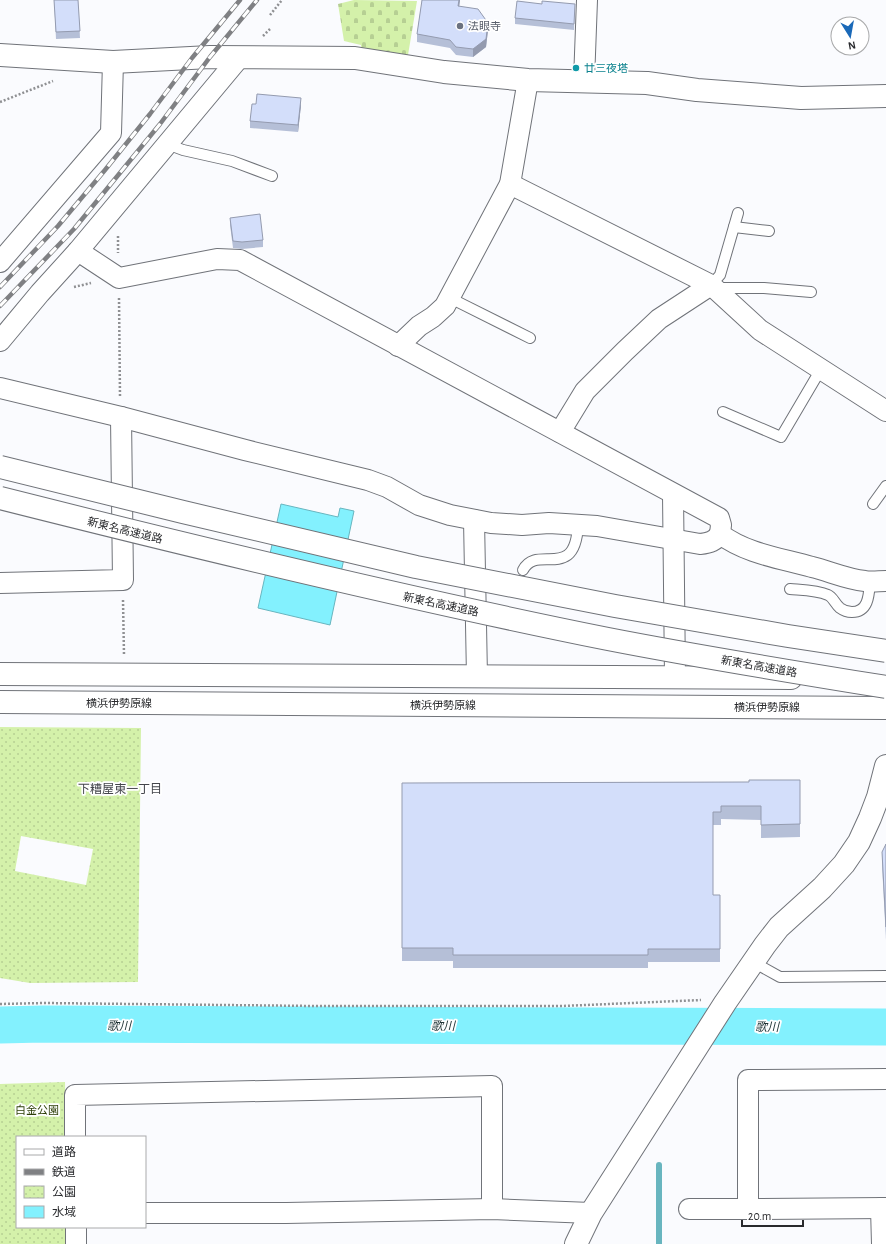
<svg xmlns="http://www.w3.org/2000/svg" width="886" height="1244" font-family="'Alegreya Sans','Noto Sans JP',sans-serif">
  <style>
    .cemetery { fill: url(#cemetery-stones) }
    .park { fill: url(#park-dots); fill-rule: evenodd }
    .water { fill: #83f1fe; stroke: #68b5bf }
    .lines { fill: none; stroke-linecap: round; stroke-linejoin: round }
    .stream { stroke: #68b5bf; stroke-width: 6 }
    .river { stroke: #83f1fe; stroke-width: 37 }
    .service-casing { stroke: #707379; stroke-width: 12 }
    .minor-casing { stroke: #707379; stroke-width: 22 }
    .tertiary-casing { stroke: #707379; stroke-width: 24 }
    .primary-casing { stroke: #707379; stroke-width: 24 }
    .path { stroke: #8f9093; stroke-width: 2.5; stroke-dasharray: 2 2; stroke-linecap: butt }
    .service { stroke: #fff; stroke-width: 10 }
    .minor { stroke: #fff; stroke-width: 20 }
    .tertiary { stroke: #fff; stroke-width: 22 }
    .primary { stroke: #fff; stroke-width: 22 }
    .rail-casing { stroke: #7f8083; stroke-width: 4.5 }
    .rail { stroke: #fff; stroke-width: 3; stroke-dasharray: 9; stroke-linecap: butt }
    .motorway-bridge-casing { stroke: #707379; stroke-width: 24; stroke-linecap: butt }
    .motorway-bridge { stroke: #fff; stroke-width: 22 }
    .wall { fill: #b5bfd7 }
    .shaded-wall { fill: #949baf }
    .building { fill: #d3defa; stroke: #949baf }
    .worship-dot { fill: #6b7280; stroke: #fff; stroke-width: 1.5 }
    .culture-dot { fill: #0f9aa8; stroke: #fff; stroke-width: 1.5 }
    .labels { text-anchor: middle; stroke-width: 3.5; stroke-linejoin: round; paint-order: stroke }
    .worship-label { font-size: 11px; fill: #5b616d; stroke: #fff; text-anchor: start }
    .culture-label { font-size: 11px; fill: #0d838f; stroke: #fff; text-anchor: start }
    .street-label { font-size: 11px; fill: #292a2d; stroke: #fff }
    .park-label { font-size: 11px; fill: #2e3f08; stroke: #fff }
    .neighbourhood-label { font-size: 12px; fill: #44464c; stroke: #fff }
    .water-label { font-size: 12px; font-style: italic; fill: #1c3133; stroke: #fff }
  </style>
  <defs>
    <pattern id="cemetery-stones" width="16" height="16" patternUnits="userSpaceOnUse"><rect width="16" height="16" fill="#d4f1aa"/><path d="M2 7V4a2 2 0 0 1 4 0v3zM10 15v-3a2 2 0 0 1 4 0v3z" fill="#b6cf93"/></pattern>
    <pattern id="park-dots" width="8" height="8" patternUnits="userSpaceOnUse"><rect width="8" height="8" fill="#d4f1aa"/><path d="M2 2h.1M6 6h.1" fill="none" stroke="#b6cf93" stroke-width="1.8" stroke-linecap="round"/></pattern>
  </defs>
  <rect width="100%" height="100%" fill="#fafbfe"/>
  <!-- cemetery -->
  <path class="cemetery" d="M354,0L417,1L408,55L361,48V45L344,41L338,4Z"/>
  <!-- park -->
  <g class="park">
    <path d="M0,727L141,728L138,982L30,983L0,978ZM21,836L93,849L86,885L15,871Z"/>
    <path d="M65,1082L66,1137H17V1227H69L70,1244H0V1084Z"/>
  </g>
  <!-- water -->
  <path class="water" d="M281,504L338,517L340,508L354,511L330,625L258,608Z"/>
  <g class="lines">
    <!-- stream -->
    <path class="stream" d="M659,1165V1244"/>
    <!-- river -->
    <path class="river" d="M0,1025L43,1024L886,1027"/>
    <defs>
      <g id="service">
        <path d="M167,144L183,150L232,161L272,176"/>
        <path d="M734,227L769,231"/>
        <path d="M711,285L720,275L738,213"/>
        <path d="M715,288H764L811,292"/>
        <path d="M450,298L530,338"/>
        <path d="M723,412L781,437L821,369"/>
        <path d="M873,504L886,486"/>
        <path d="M523,570C537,543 575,583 578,525"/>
        <path d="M790,589C802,590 817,590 828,595C833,597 835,604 840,608C844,611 848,612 852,612C869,612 869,594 870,581"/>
        <path d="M753,962L780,977L886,976"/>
      </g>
      <g id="minor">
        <path d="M584,81L587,0"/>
        <path d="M510,184L711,285L760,330L886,411"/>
        <path d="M78,251L119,278L217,259L240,260L719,518L721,525L720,534C747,554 780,558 812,567C829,571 846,579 865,581C871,582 879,581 886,581"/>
        <path d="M0,262L111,133L113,62"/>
        <path d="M0,341L40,293L78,251L239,58"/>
        <path d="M398,346L419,326L433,317L445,306L510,184L528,80"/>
        <path d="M0,388L121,417L245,450L368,480L387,487L419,505L450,515L491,523L522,525L549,523L597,526L700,544C710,543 715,541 720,534"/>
        <path d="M560,432L585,391L625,351L659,319L711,285"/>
        <path d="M673,494L675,677"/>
        <path d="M474,520L477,677"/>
        <path d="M0,583L123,580L121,417"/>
        <path d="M886,1079L748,1080V1209L886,1208"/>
        <path d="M75,1137V1095L492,1086V1209"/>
        <path d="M881,1208L882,1244"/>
        <path d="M689,1209H748"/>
        <path d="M145,1213H286L492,1209L591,1213"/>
        <path d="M76,1227V1244"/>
      </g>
      <g id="tertiary">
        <path d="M0,55L113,62L210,57L355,58L444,72L528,80L647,83L697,90L801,98L886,96"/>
        <path d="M576,1244L591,1213L725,1003L765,945L779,927L822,888L844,864L859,842L870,818L878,797L886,766"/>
      </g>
      <g id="primary">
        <path d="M0,674L791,678"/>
        <path d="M0,702L886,708"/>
      </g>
    </defs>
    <!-- service casing -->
    <use href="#service" class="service-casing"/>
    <!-- minor casing -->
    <use href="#minor" class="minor-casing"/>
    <!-- tertiary casing -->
    <use href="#tertiary" class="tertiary-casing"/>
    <!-- primary casing -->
    <use href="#primary" class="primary-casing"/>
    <!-- path -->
    <g class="path">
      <path d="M270,15L282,0"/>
      <path d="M263,36L270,29"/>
      <path d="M0,102L53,81"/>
      <path d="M118,236V253"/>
      <path d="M74,287L91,283"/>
      <path d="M119,298L120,397"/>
      <path d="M123,600L124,655"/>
      <path d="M0,1004L44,1003L315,1006H563L701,1000"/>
    </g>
    <!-- service -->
    <use href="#service" class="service"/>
    <!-- minor -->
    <use href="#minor" class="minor"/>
    <!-- tertiary -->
    <use href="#tertiary" class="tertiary"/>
    <!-- primary -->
    <use href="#primary" class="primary"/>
    <defs>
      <g id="rail">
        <path d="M0,287L58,226L105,170L150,114L192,58L240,0"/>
        <path d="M0,306L74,229L160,124L210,57L257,0"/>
      </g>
    </defs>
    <!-- rail casing -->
    <use href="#rail" class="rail-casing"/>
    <!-- rail -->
    <use href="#rail" class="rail"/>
    <defs>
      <g id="motorway-bridge">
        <path d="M0,467L183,512L416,567L615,606L788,636L886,651"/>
        <path d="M0,498C202,549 404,598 608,639C700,657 793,672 886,687"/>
      </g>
    </defs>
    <!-- motorway-bridge casing -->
    <use href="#motorway-bridge" class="motorway-bridge-casing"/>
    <!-- motorway-bridge -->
    <use href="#motorway-bridge" class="motorway-bridge"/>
  </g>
  <!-- wall -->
  <g class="wall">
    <path d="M54,0H78L80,38L56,39Z"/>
    <path d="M422,0H460L459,7L488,30L486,47L473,57L456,55L450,48L417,42V34Z"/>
    <path d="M542,4H575L574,30L515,24V18Z"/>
    <path d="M256,104L301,105L298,132L250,128V121Z"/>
    <path d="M230,218L263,240V247L242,249L233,248L230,225Z"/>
    <path d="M800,780V837L761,838V820L721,819V825H713V895H720V962H648V968H453V961H402V783L749,782Z"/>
    <path d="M886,844V940L882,865V852Z"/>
  </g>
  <!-- shaded-wall -->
  <g class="shaded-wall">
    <path d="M459,0H460L458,14V6Z"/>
    <path d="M488,23V30L486,47L473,57V49Z"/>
    <path d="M301,98V105L298,132V125Z"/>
  </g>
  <!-- building -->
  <g class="building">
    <path d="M54,0H78L80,31L56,32Z"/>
    <path d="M422,0H459L458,6L478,9L488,23L486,39L473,49L456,47L450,40L417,34Z"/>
    <path d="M517,1L542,4V1L575,4L574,24L515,18Z"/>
    <path d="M257,94L301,98L298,125L250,121L252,104H256Z"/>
    <path d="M260,214L263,240L242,242L233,241L230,218Z"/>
    <path d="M749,780H800V824L761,825V806H721V812H713V895H720V949H648V955H453V948H402V783L749,782Z"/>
    <path d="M886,844V927L882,852Z"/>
  </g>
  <!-- markers -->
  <circle class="worship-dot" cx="460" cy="26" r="4"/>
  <circle class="culture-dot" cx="576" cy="68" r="4"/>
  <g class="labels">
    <!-- worship labels -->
    <g class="worship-label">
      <text x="468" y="30">法眼寺</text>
    </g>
    <!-- culture labels -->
    <g class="culture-label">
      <text x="584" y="72">廿三夜塔</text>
    </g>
    <!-- street labels -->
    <g class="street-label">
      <text transform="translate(125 530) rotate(14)" y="4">新東名高速道路</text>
      <text transform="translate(441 604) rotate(12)" y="4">新東名高速道路</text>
      <text transform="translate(759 666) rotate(10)" y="4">新東名高速道路</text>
      <text x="119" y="707">横浜伊勢原線</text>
      <text x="443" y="709">横浜伊勢原線</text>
      <text x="767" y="711">横浜伊勢原線</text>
    </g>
    <!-- park labels -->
    <g class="park-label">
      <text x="37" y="1114">白金公園</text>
    </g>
    <!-- neighbourhood labels -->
    <g class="neighbourhood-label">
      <text x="120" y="793">下糟屋東一丁目</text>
    </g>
    <!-- water labels -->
    <g class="water-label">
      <text x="119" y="1030">歌川</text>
      <text x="443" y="1030">歌川</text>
      <text x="767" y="1031">歌川</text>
    </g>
  </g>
  <!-- legend -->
  <rect x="16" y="1136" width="130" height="92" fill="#ffffff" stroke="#a9aaab"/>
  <rect x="24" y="1149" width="20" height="6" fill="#ffffff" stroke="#a9aaab"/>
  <text x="52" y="1156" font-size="12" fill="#292a2d">道路</text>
  <rect x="24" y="1169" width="20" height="6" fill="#7f8083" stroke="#a9aaab"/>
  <text x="52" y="1176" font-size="12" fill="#292a2d">鉄道</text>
  <rect x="24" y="1186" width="20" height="12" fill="url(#park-dots)" stroke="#a9aaab"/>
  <text x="52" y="1196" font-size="12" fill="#292a2d">公園</text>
  <rect x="24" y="1206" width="20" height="12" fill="#83f1fe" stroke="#a9aaab"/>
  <text x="52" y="1216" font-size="12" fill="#292a2d">水域</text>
  <!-- north arrow -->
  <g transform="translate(850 36) rotate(169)"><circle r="19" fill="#ffffff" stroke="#a9aaab"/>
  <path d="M0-3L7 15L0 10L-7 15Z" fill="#1a69b8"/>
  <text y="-6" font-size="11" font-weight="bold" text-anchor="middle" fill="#292a2d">N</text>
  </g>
  <!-- scale -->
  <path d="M742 1220v6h61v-6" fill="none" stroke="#292a2d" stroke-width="2"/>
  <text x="748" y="1220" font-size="12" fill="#292a2d" stroke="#ffffff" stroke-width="3" paint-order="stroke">20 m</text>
</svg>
